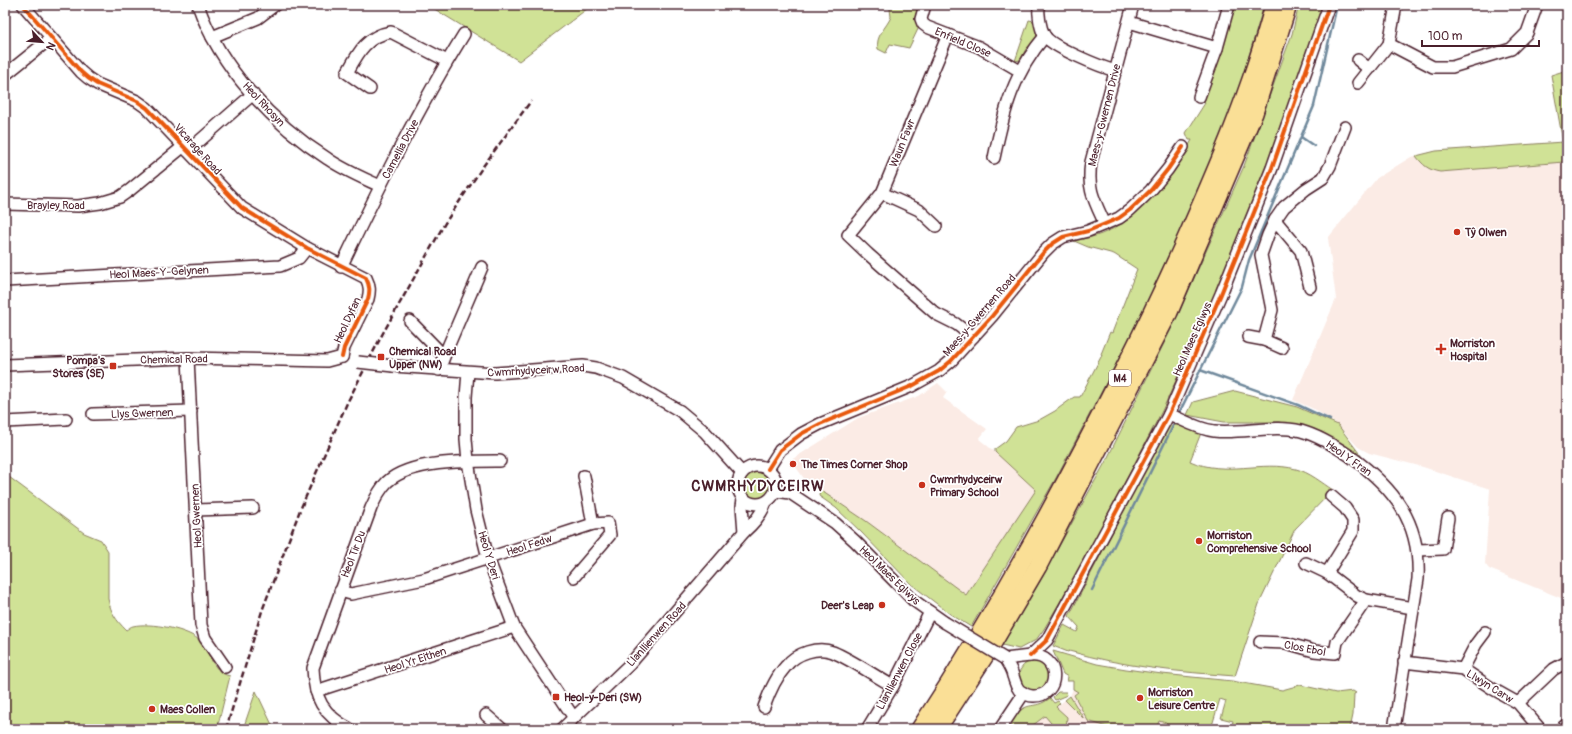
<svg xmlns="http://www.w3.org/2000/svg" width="1572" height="734" font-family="Pangolin,sans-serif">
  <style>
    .built { fill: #fbebe5 }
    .green { fill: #d0e296; stroke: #8d8060 }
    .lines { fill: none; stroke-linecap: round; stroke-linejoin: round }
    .stream { stroke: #6f899c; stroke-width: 2.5 }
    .minor-casing { stroke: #4a1f2b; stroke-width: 14 }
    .highway-casing { stroke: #4a1f2b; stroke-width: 20 }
    .minor { stroke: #fff; stroke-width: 11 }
    .highway { stroke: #fadf96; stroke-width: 17 }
    .rail { stroke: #4a1f2b; stroke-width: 2.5; stroke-dasharray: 6 3; stroke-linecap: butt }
    .minor-bridge-casing { stroke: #4a1f2b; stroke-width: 14; stroke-linecap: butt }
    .minor-bridge { stroke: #fff; stroke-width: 11 }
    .cycleway-casing { stroke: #fff; stroke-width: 6 }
    .cycleway { stroke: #e8590c; stroke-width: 4 }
    .poi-dot { fill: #c8321e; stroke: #fff; stroke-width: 1.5 }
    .labels { text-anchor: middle; stroke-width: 3.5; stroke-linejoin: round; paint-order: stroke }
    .shield { fill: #fff; stroke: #80626b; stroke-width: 1 }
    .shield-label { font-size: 10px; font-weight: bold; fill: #4a1f2b }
    .street-label { font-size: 11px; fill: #4a1f2b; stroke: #fff }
    .poi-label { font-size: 11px; font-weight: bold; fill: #4a1f2b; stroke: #fff; text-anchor: start }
    .district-label { font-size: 15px; font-weight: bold; letter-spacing: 1px; fill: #4a1f2b; stroke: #fff }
  </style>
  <rect width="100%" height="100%" fill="#fff"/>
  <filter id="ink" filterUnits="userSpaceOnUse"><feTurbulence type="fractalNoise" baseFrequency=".025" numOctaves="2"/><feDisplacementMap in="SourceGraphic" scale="8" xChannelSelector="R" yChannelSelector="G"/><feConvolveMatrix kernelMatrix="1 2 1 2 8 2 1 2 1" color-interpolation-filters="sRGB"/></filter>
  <g filter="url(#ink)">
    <!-- built -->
    <g class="built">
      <path d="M1567,70V594L1561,598L1489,569L1485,564L1490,489L1423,467L1369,453L1358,447L1338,425L1316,410L1293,400L1336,299L1328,238L1377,178L1411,157L1436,151L1563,142L1551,75Z"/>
      <path d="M938,383L947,392L943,398L987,429L979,439L995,452L1036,490L966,595L866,521L805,480L791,460L858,418L919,396Z"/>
      <path d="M1073,689L1078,692L1074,695L1088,721L1114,729H1028L1070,696Z"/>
      <path d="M1159,720L1167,723L1166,729H1156Z"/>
    </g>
    <!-- green -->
    <g class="green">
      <path d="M428,5H592L519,61Z"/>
      <path d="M887,5H920C916,13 912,20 919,27L909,48L890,44L886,53L878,49C875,36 886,28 891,17L890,9Z"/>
      <path d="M1232,5H1264L1236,99L1195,199L1135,328L1056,478L971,627L950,614L911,584L861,532L836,508L819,496L820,490L866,521L966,595L1036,490L995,452V449L1006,441L1016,427L1039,420L1055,411L1074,397H1080L1102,355L1101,354L1110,332L1112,333L1137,269L1114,254L1088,247L1074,241C1085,238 1096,237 1106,232C1147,214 1171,177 1192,140H1189L1186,133L1205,103L1203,99Z"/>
      <path d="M1299,5H1323L1289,107L1235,251L1162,411L1080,568L1044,629L1036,640L1019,649L1002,645L1040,581L1107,459L1175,321L1244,166L1292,34Z"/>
      <path d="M1029,20L1034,21L1037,37L1026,49L1020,60L1015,61Z"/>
      <path d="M1567,70V159L1564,160V162L1440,172C1428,170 1423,165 1416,156L1436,151L1563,142L1551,75Z"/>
      <path d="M1235,391L1297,407L1338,425L1362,457L1322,432L1279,422H1224L1187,415L1193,402Z"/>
      <path d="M1177,425L1201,433L1190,461C1226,477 1261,460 1296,469C1309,472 1322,483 1333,490L1295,529L1259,604L1235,676C1179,672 1124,667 1069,651L1068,652L1053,646L1064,625L1077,632L1079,627L1069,616L1164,433L1169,426Z"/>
      <circle cx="757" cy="485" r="13"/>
      <path d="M5,474L84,533L101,540L108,551V599C111,613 116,620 126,630C128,629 131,626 133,626C149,622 190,629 201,642C210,653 213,673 230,676L217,729H5Z"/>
      <path d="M1053,651L1097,664L1126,669L1162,674L1232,681L1282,690L1300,685L1336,693L1353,691L1356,693L1354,694L1353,715L1350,729H1231L1233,721L1221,718L1226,701L1220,699L1211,729H1166V723L1159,721L1156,729H1114L1088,721L1074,695L1078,692L1073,689V681H1067L1068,677L1063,674Z"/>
      <circle cx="1034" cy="676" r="15"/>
      <path d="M256,691L274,729H243Z"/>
      <path d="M1058,692H1066L1067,695L1055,700L1053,697Z"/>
      <path d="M1070,696L1084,719L1065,700Z"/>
      <path d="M1050,698L1054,703L1058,701L1060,703L1056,707L1067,717L1066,729H1056L1045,716L1028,729H1014L1011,724C1025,697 1033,712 1050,698Z"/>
    </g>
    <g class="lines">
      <!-- stream -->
      <g class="stream">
        <path d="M1301,137L1314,146"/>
        <path d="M1200,370L1298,405L1330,420"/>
        <path d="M1178,415L1242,287L1249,260L1314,106L1337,5"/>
        <path d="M1092,590L1176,420"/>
      </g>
      <defs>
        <g id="minor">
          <path d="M23,5L81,72L88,78L97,84L137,101L147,108L242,208L307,248L366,278C370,286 370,291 368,299L344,348L342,357"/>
          <path d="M198,5C220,68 273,124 328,159C344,170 363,178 380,186"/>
          <path d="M925,5L921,19L923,24L927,27L979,47L1020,71"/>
          <path d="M1039,5C1038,14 1040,27 1044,35C1051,47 1101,67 1116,71"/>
          <path d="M1129,22L1217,48"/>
          <path d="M212,37L258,18L275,5"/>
          <path d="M1389,44L1433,67H1452L1511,49L1527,33L1537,5"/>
          <path d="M1358,60L1369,69"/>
          <path d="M5,75L51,38"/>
          <path d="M1358,83L1389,44L1396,5"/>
          <path d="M370,89L347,73C358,53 366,36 391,32L447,61"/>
          <path d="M1199,97L1217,48L1229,5"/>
          <path d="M188,151L253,94"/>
          <path d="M994,158C1004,110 1013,74 1045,36"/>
          <path d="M882,193L848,235L868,254L936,314L956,324L973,337"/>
          <path d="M5,204L78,206L100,203L120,197L130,190L184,146"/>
          <path d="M1275,220L1301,251L1310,287"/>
          <path d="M1105,224C1094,200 1087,189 1091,162L1133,5"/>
          <path d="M936,226L919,210L882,193L948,35"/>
          <path d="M341,267C379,188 418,108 464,34"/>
          <path d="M5,281L280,266L299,258L307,248"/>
          <path d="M410,321L444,356"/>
          <path d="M1248,337L1264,340L1282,348"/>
          <path d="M1264,340L1272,310L1261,255L1268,235L1275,220L1284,207L1306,189L1323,178L1330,166L1345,127"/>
          <path d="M188,358L201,625L205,638L225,667"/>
          <path d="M5,365L188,358L327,361L342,357"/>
          <path d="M393,366L495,373L583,366L596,368L623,378L680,411L705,432L742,473"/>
          <path d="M439,370L447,349L482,267"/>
          <path d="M468,372L466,397V439L468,461L476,510L488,558L514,627L574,718"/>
          <path d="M93,414L191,411"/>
          <path d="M1169,414C1183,420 1198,429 1214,431C1243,434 1273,424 1301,431C1319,436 1335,446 1350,456C1394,488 1421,522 1418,579L1394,729"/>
          <path d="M5,422L66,419"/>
          <circle cx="757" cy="485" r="19"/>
          <path d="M768,469L780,450L801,434L820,424L912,386L939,371L951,361L992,316L1043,253L1052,244L1063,237L1088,231L1105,224L1119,218L1130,210L1151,190L1168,169L1183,147"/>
          <path d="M584,476L593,524"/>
          <path d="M776,491L790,493L835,523L855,541L913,600L944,622"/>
          <path d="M743,499L742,506L744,532"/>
          <path d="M196,510L253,508"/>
          <path d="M1418,550L1443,549L1448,518"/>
          <path d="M1306,563L1327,573L1357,596L1366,600L1413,608"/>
          <path d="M1327,573L1353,531V520L1345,508L1331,496"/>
          <path d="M340,591L351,594L424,579L593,524L608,523L610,535L574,577"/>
          <path d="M1260,642L1286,643L1314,651L1335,653L1337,642L1366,600"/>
          <path d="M1030,656L1047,640L1169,414L1221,294L1272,168L1329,5"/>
          <path d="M1030,656C1061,653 1061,697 1033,696C1028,696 1023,693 1019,690C1015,685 1015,681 1013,676C1012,670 1008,664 1005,659Z"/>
          <path d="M1404,662L1463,669L1493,689L1518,703L1540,729"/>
          <path d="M1463,669L1476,644L1485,632"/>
          <path d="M316,691L514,627"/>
          <path d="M1518,703L1554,669L1567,662"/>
          <path d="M764,707C769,693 776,677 786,666C796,653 818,646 833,652C854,661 873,675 893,686"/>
          <path d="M486,715L502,729"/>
          <path d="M350,729C323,715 314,698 313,668L371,508C375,499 380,489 387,482C411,460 469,461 500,461"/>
          <path d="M562,729L630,664L744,532C753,524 762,514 766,502"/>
          <path d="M867,729L893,686L930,612"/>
          <path d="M1000,729L1024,693"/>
          <path d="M1561,729L1567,724"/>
        </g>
        <g id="highway">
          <path d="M920,729C965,660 1007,589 1047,516C1095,428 1141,339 1182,248C1217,169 1252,89 1274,5"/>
          <path d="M937,729L991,646L1038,566L1169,312L1254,113L1288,5"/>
        </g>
      </defs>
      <!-- minor casing -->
      <use href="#minor" class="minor-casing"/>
      <!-- highway casing -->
      <use href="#highway" class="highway-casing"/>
      <!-- minor -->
      <use href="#minor" class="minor"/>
      <!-- highway -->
      <use href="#highway" class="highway"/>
      <!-- rail -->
      <path class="rail" d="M226,729L262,611L300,510L347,403L383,333L445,223L484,165L531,101"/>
      <defs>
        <g id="minor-bridge">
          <path d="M358,362L393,366"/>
          <path d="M944,622L1005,659"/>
        </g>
      </defs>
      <!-- minor-bridge casing -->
      <use href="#minor-bridge" class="minor-bridge-casing"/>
      <!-- minor-bridge -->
      <use href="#minor-bridge" class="minor-bridge"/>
      <defs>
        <g id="cycleway">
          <path d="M23,5L81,72L88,78L97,84L137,101L147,108L242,208L307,248L366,278C370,286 370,291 368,299L344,348L342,357"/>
          <path d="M768,469L780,450L801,434L820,424L912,386L939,371L951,361L992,316L1043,253L1052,244L1063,237L1088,231L1105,224L1119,218L1130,210L1151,190L1168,169L1183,147"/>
          <path d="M1030,656L1047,640L1169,414L1221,294L1272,168L1329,5"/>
        </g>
      </defs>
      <!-- cycleway casing -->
      <use href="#cycleway" class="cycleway-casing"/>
      <!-- cycleway -->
      <use href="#cycleway" class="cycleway"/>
    </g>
  </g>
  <!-- markers -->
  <g class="poi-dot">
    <circle cx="1457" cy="232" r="4"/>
    <path d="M1439 343h4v4h4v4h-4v4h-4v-4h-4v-4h4z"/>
    <rect x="377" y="353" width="8" height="8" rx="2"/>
    <rect x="109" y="362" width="8" height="8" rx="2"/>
    <circle cx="793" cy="464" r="4"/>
    <circle cx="922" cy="485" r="4"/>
    <circle cx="1199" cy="541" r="4"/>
    <circle cx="882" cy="605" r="4"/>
    <rect x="552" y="693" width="8" height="8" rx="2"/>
    <circle cx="1140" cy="698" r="4"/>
    <circle cx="152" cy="709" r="4"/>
  </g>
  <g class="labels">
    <!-- shield labels -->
    <rect class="shield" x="1109" y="370" width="22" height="16" rx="3"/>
    <g class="shield-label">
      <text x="1120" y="382">M4</text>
    </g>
    <!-- street labels -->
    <g class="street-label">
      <text transform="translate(963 42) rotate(23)" y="4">Enfield Close</text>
      <text transform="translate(264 104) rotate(47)" y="4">Heol Rhosyn</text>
      <text transform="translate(1104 115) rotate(-76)" y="4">Maes-y-Gwernen Drive</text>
      <text transform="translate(902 143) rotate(-68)" y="4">Waun Fawr</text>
      <text transform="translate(198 149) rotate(48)" y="4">Vicarage Road</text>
      <text transform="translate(400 149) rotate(-62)" y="4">Camellia Drive</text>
      <text x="56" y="209">Brayley Road</text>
      <text transform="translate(159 272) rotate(-3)" y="4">Heol Maes-Y-Gelynen</text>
      <text transform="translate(979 315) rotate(-49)" y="4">Maes-y-Gwernen Road</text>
      <text transform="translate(347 320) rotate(-65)" y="4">Heol Dyfan</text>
      <text transform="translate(1192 339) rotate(-66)" y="4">Heol Maes Eglwys</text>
      <text transform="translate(174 359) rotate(-1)" y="4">Chemical Road</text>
      <text transform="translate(536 370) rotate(-3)" y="4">Cwmrhydyceirw Road</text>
      <text transform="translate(142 413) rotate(-2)" y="4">Llys Gwernen</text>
      <text transform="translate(1349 458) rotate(35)" y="4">Heol Y Fran</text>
      <text transform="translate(196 516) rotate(-93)" y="4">Heol Gwernen</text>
      <text transform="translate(529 545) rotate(-18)" y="4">Heol Fedw</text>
      <text transform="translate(353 554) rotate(-69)" y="4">Heol Tir Du</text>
      <text transform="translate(489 555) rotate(73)" y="4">Heol Y Deri</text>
      <text transform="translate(890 575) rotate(44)" y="4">Heol Maes Eglwys</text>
      <text transform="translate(656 634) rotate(-48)" y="4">Llanllienwen Road</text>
      <text transform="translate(1305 648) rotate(11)" y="4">Clos Ebol</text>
      <text transform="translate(415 660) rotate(-18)" y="4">Heol Yr Eithen</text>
      <text transform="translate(899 671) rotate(-62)" y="4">Llanllienwen Close</text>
      <text transform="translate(1490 686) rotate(32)" y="4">Llwyn Carw</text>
    </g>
    <!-- poi labels -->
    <g class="poi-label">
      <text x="1465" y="236">Tŷ Olwen</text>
      <text x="1450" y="347">Morriston<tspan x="1450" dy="13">Hospital</tspan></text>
      <text x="389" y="355">Chemical Road<tspan x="389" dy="13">Upper (NW)</tspan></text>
      <text x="105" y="364" text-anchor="end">Pompa's<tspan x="105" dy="13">Stores (SE)</tspan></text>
      <text x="801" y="468">The Times Corner Shop</text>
      <text x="930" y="483">Cwmrhydyceirw<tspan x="930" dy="13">Primary School</tspan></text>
      <text x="1207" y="539">Morriston<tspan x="1207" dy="13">Comprehensive School</tspan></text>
      <text x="874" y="609" text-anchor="end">Deer's Leap</text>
      <text x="1148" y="696">Morriston<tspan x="1148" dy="13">Leisure Centre</tspan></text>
      <text x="564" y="701">Heol-y-Deri (SW)</text>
      <text x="160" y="713">Maes Collen</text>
    </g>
    <!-- district labels -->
    <g class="district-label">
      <text x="758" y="491">CWMRHYDYCEIRW</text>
    </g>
  </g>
  <!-- margin -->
  <rect width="1572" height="734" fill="none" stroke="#fff" stroke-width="20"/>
  <rect x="10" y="10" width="1552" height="714" fill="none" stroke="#4a1f2b" stroke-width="1.5" filter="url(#ink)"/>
  <!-- north arrow -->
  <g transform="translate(42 42) rotate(116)" stroke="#ffffff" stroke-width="3" paint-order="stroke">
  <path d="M0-3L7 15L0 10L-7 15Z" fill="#4a1f2b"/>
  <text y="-6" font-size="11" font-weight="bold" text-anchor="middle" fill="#4a1f2b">N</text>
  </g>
  <!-- scale -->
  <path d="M1422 40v6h117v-6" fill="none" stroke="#4a1f2b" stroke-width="2"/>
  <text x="1428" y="40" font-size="12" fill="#4a1f2b" stroke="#ffffff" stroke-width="3" paint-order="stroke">100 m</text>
</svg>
